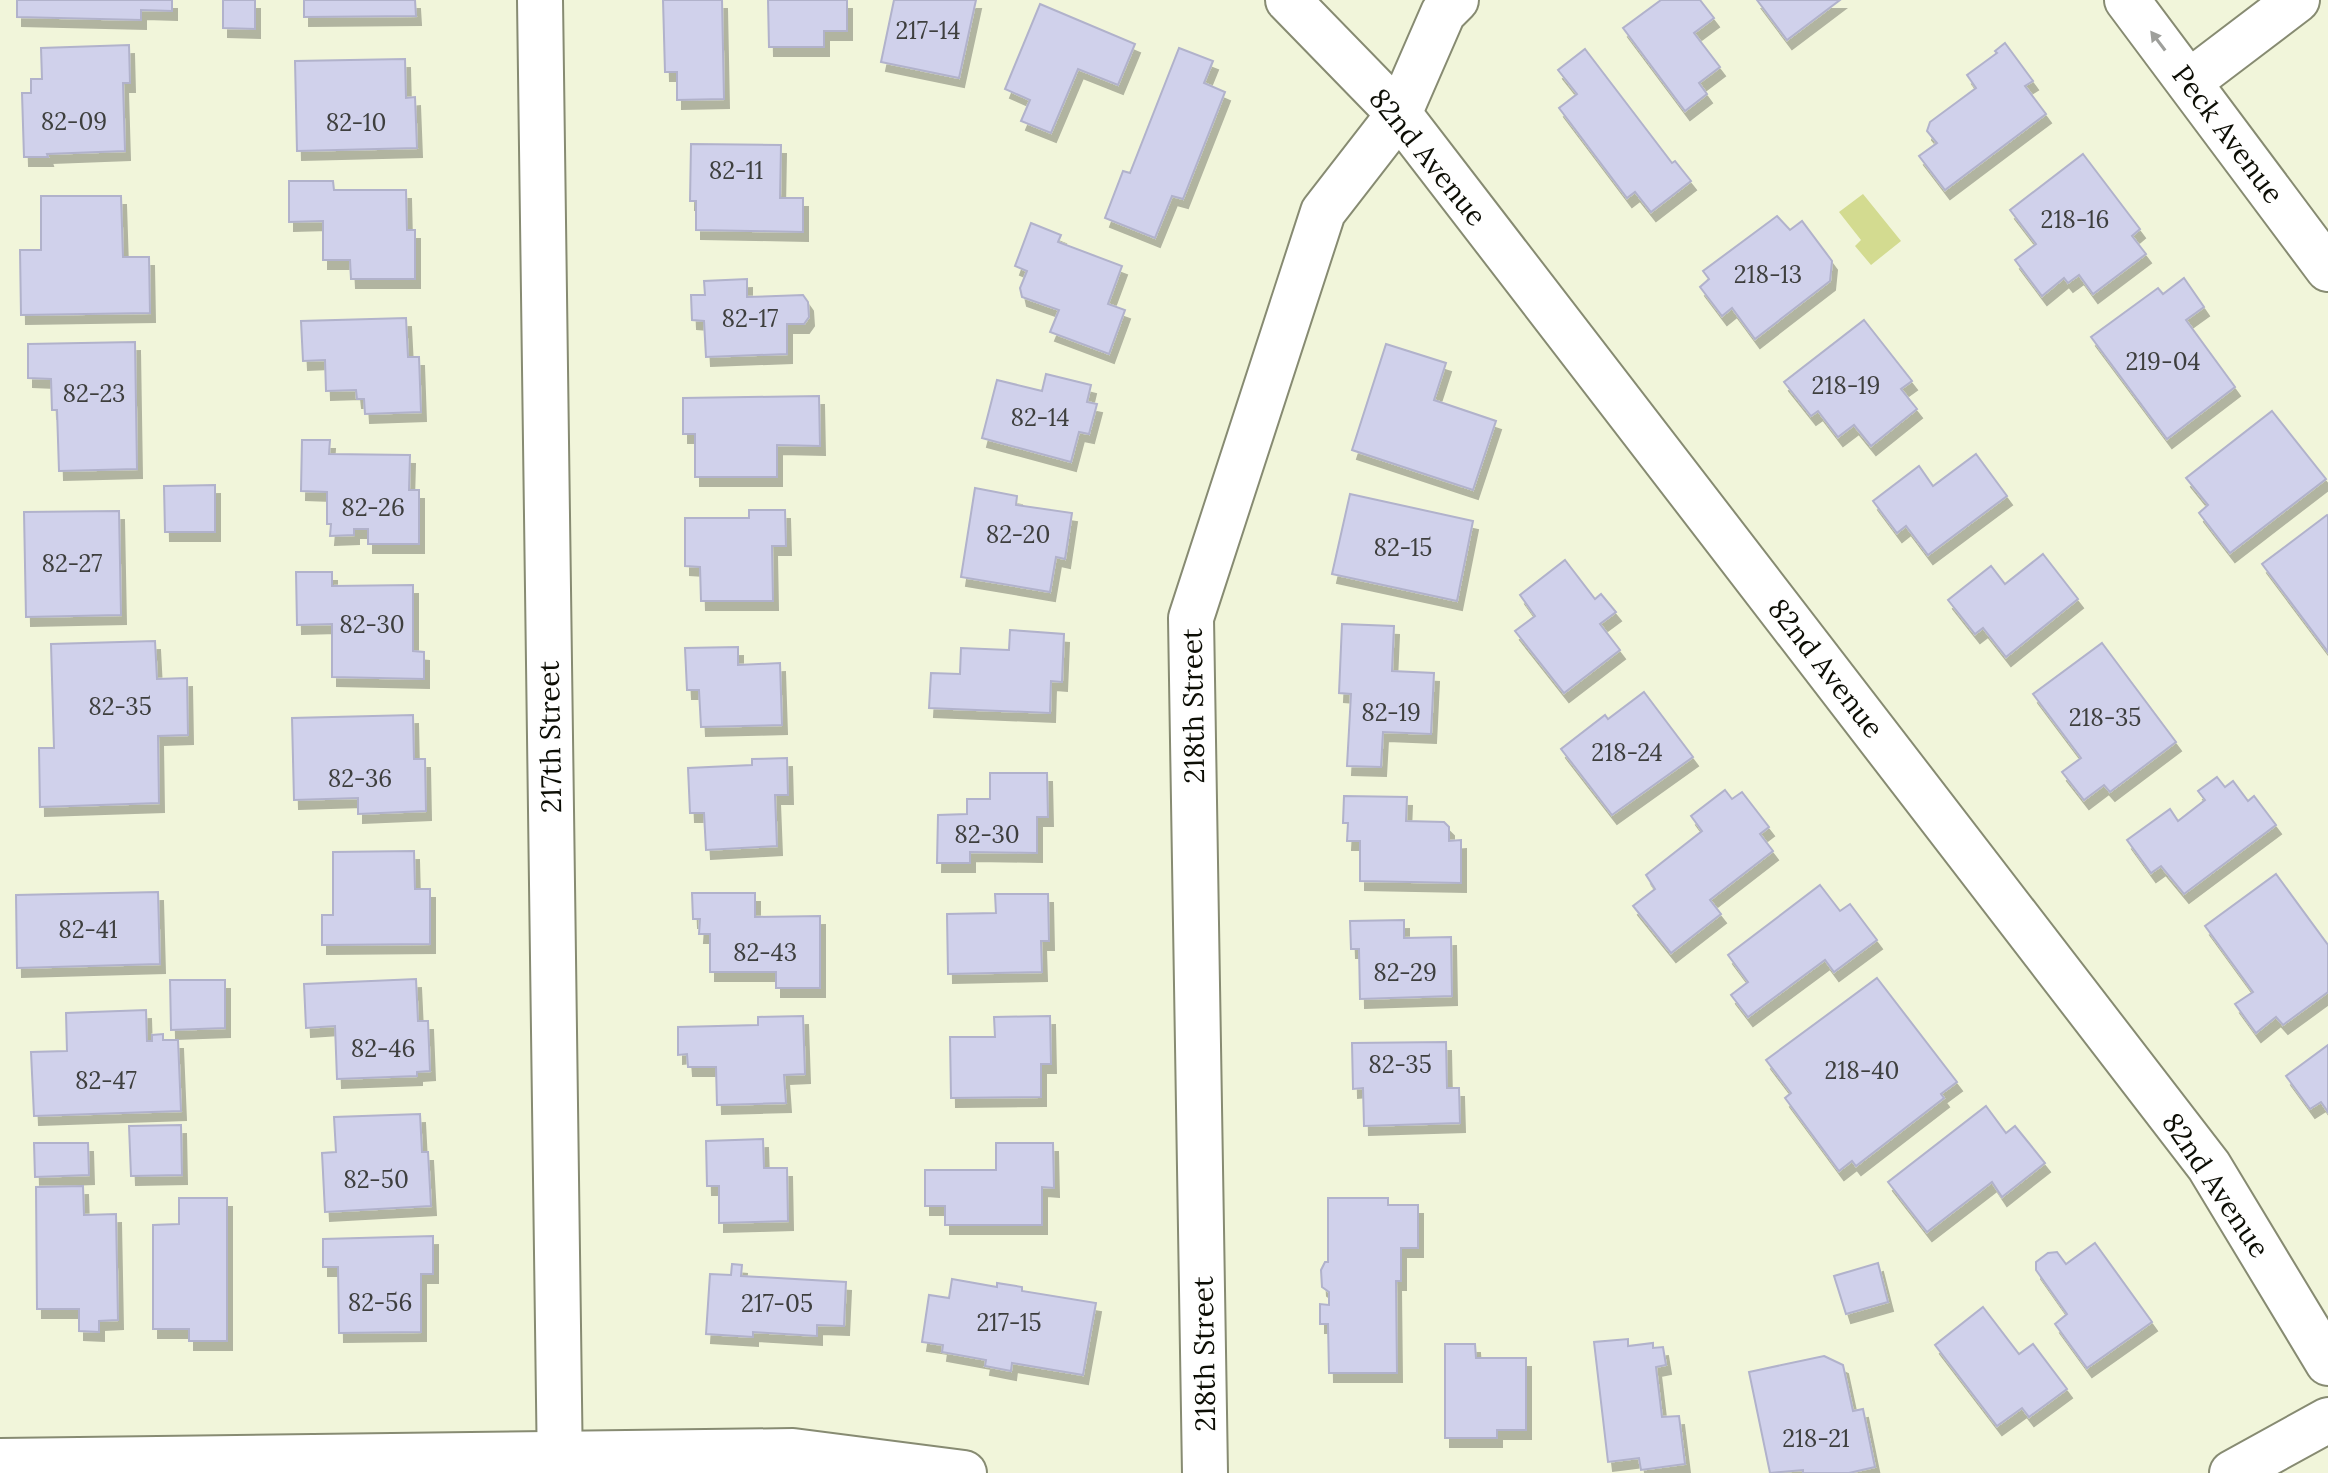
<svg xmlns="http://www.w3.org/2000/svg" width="2328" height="1473" font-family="Lora,serif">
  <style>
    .water { fill: #d3db90 }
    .building { fill: #d0d1eb; stroke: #b1b2cb; stroke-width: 2; filter: url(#shadow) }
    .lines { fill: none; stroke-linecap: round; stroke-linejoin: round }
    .minor-casing { stroke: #878b72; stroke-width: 48 }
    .minor { stroke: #fff; stroke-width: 44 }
    .oneway { fill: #9e9f9b }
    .labels { text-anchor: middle; stroke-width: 8; stroke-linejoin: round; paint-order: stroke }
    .number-label { font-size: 24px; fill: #3e3f3e }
    .street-label { font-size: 28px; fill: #0d0e05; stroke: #fff }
  </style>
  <defs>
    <filter id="shadow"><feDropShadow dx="5" dy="9" stdDeviation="0" flood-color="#0004"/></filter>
  </defs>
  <rect width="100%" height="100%" fill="#f1f5da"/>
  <!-- water -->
  <path class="water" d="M1863,194L1901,241L1871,265L1855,246L1861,240L1839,212Z"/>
  <!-- building -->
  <g class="building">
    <path d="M17,0H172V11L141,10V20L17,17Z"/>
    <path d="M223,0H255V29L223,28Z"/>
    <path d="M304,0H415L416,16L304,17Z"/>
    <path d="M663,0H722L724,99L677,100V72H665Z"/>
    <path d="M768,0H847V31H824V47H769Z"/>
    <path d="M894,0H976L959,78L881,62Z"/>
    <path d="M1661,0H1700L1714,18L1694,33L1720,67L1699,83L1707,94L1685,111L1623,28Z"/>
    <path d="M1757,0H1840L1787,40Z"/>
    <path d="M1040,4L1135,44L1118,85L1078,69L1051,133L1021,121L1030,100L1005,89Z"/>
    <path d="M2005,43L2033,81L2025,86L2046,114L1945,190L1919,156L1937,143L1927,131L1930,122L1976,88L1967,75L1997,53L1995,51Z"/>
    <path d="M129,45L130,83H123L125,151L47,154L48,157H24L22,93H31V79H42L41,48Z"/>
    <path d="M1179,48L1213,61L1204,83L1225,92L1183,199L1172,196L1155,238L1105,218L1123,171L1130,173Z"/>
    <path d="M1585,49L1672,163L1675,161L1691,181L1651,212L1635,192L1627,198L1559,108L1577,94L1558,70Z"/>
    <path d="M405,59L406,98L415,97L417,148L297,151L295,61Z"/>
    <path d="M691,144L781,145L780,198H803V232L696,230V201H690Z"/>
    <path d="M2083,154L2140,229L2132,236L2146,254L2093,294L2079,275L2068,283L2064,278L2042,296L2015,260L2036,244L2010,210Z"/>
    <path d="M289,181H333L334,190H406L407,230H415V279H351L350,260H323V221L289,222Z"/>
    <path d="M41,196H121L123,257H149L150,313L21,315L20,250H41Z"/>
    <path d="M1777,216L1790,230L1802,221L1832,261L1830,281L1755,339L1732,308L1722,316L1700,287L1709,279L1703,271Z"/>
    <path d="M1031,223L1061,235L1058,242L1122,266L1108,304L1125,310L1109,354L1050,332L1059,310L1022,297L1020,288L1027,271L1015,266Z"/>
    <path d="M2184,278L2204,307L2186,320L2235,387L2167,439L2091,337L2158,288L2163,294Z"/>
    <path d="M747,279V297L803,295L808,302L809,317L804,324H787V354L706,357L704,321L692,320L691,295H705L704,281Z"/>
    <path d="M406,318L408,357H419L421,412L365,414L364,399H357L356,390L326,391L325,360L303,361L301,321Z"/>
    <path d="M1864,320L1912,381L1901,389L1917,409L1871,446L1854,425L1838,437L1818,411L1811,416L1784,382Z"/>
    <path d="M135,342L137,469L59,471L57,410H52L51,379L28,378V344Z"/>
    <path d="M1386,344L1446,363L1434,400L1496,421L1473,490L1352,450Z"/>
    <path d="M1046,374L1091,385L1087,402L1097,404L1089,434L1079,432L1071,462L982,438L997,380L1042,391Z"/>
    <path d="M819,396L820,446L777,445V477H695V434H683V398Z"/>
    <path d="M2272,411L2326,479L2230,553L2199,513L2208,505L2186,478Z"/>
    <path d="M302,440H330L329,454L410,455L409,490H419V544H368V529H354V535L330,536L331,524H327V492L301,491Z"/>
    <path d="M1976,454L2007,496L1928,555L1906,526L1897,533L1873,501L1919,466L1933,486Z"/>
    <path d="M215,485V532H165L164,486Z"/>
    <path d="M975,488L1017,496L1016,505L1072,513L1065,559L1056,557L1050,592L961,577Z"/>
    <path d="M1350,494L1473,521L1457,601L1332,574Z"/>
    <path d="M749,510H785L786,546H772L773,601H701L700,567L685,566V518H749Z"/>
    <path d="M119,511L121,615L26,617L24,512Z"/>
    <path d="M2327,515L2328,516V652L2262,564Z"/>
    <path d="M2043,554L2078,599L2006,657L1983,628L1975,634L1948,600L1991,566L2005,584Z"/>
    <path d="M1565,560L1595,599L1601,594L1616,612L1600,624L1620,650L1564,693L1515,631L1535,616L1520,595Z"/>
    <path d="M296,572H332V586L413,585V651L424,652V679L332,677V624L297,625Z"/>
    <path d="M1342,624L1394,626L1392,671L1434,673L1431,734L1383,732L1381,767L1347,766L1351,694L1339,693Z"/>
    <path d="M1010,630L1064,634L1062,682L1051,681L1050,713L929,708L931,673L960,674L961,648L1009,650Z"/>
    <path d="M155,641L157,679L187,678L188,735L158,736L159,803L40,807L39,748H54L51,644Z"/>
    <path d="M2102,643L2176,742L2110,792L2104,785L2084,800L2062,772L2081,758L2033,694Z"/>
    <path d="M738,647V665L780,663L782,725L701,727L699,690H687L685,648Z"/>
    <path d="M1644,692L1693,757L1612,815L1561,749L1605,715L1608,719Z"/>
    <path d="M413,715L414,759H425L426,811L358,814V798L294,800L292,718Z"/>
    <path d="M787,758L788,795H775L777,846L706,850L704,813H690L688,768L752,765V759Z"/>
    <path d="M990,773H1047L1048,817H1037V853L970,852V863H937L938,815L967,814V799H990Z"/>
    <path d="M2217,777L2225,787L2233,781L2248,801L2254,796L2276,825L2184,894L2161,866L2151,873L2127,840L2170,809L2178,821L2205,800L2198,791Z"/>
    <path d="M1725,790L1732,799L1742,792L1769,827L1760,834L1773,851L1710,900L1721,914L1671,953L1633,906L1655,889L1646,875L1702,831L1691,816Z"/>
    <path d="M1344,796L1407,797L1406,821L1444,822L1449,827V841L1461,840V883L1360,881V841H1347L1348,823H1343Z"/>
    <path d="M414,851L415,889H430V944L322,945V915H333V852Z"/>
    <path d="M2276,874L2328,945V992L2283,1025L2276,1017L2256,1033L2235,1004L2253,992L2205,926Z"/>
    <path d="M1820,885L1840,911L1850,904L1877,940L1834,972L1825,960L1748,1017L1731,995L1748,982L1728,955Z"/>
    <path d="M158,892L160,964L17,968L16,895Z"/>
    <path d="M692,893H755V917L820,916V988H776V972H710V934H699L700,919H693Z"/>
    <path d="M995,894H1048L1049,941H1041L1042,972L948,974L947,914L996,913Z"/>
    <path d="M1404,920V938L1451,937L1452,996L1360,999L1359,949H1351L1350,921Z"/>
    <path d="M1877,978L1957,1082L1941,1094L1944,1098L1856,1166L1852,1161L1839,1171L1785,1098L1791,1093L1766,1060Z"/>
    <path d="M416,979L418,1021H428L430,1071L417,1072V1076L337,1079L335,1026L306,1028L304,984Z"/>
    <path d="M170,980H225V1028L171,1030Z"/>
    <path d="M146,1010L147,1041H152V1035L163,1034V1040H178L181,1111L34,1116L31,1052L67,1051L66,1013Z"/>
    <path d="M803,1016L805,1074L784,1075L786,1103L717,1105L716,1067H688L687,1054L678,1055V1027L758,1025V1017Z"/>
    <path d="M1050,1016L1051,1064H1041V1097L951,1098L950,1037H995L994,1017Z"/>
    <path d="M1446,1042L1447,1088H1459L1460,1123L1364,1126L1363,1088L1353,1089L1352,1043Z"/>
    <path d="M2328,1045V1112L2321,1102L2310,1109L2286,1076Z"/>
    <path d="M1986,1106L2006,1133L2015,1126L2045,1163L2002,1197L1992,1182L1927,1232L1888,1182Z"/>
    <path d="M420,1114L422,1152H428L431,1206L325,1212L322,1153L336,1152L334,1117Z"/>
    <path d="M181,1125L182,1175L131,1176L129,1126Z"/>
    <path d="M763,1139L764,1168H787L788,1221L719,1223V1186H707L706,1141Z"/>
    <path d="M34,1143H88L89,1175L35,1177Z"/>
    <path d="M996,1143H1053L1054,1188L1042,1187V1225H945V1206H925V1170H996Z"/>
    <path d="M83,1186L84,1215L116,1214L118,1320L99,1321V1332L79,1331V1309H37L36,1187Z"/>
    <path d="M179,1198H227V1341H189V1329H153V1225L179,1224Z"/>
    <path d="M1328,1198H1388V1205H1418V1248H1401V1281H1396L1397,1373H1329L1328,1324H1320V1304L1329,1305V1292L1322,1287L1321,1270L1325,1262H1328Z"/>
    <path d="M433,1236V1274H421V1332L339,1333L338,1267H323V1239Z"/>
    <path d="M2095,1243L2152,1322L2087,1368L2055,1324L2067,1314L2036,1270V1262L2048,1253L2057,1252L2066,1264Z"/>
    <path d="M1878,1263L1888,1302L1846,1314L1834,1276Z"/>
    <path d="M732,1264L742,1265L741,1276L846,1282L844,1326L817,1325V1336L753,1332V1337L706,1334L710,1274L731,1275Z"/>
    <path d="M952,1279L997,1287V1283L1022,1287V1291L1096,1303L1083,1375L1012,1363L1011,1371L985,1366L986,1360L942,1352L943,1345L922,1342L929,1295L949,1298Z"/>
    <path d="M1983,1307L2019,1354L2033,1344L2067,1389L2029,1417L2022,1408L1997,1426L1935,1345Z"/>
    <path d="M1628,1339V1346L1653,1343V1348L1663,1347L1666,1365L1656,1367L1662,1417L1679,1416L1685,1464L1641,1470L1639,1458L1608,1462L1594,1342Z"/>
    <path d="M1445,1344H1475L1476,1358H1526V1430H1497V1438H1445Z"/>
    <path d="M1824,1356L1843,1365L1853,1411L1863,1409L1875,1467L1849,1473H1803V1470L1770,1473L1749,1372Z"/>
  </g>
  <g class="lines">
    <defs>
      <g id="minor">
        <path d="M540,0L560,1473"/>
        <path d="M1288,0L1399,114L2209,1166L2328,1363"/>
        <path d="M2127,0L2328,269"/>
        <path d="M2189,82L2297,0"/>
        <path d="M0,1461L793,1451L964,1473"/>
        <path d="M1205,1473L1191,618L1323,212L1399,114L1443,13L1456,0"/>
        <path d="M2232,1473L2328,1420"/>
      </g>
    </defs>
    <!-- minor casing -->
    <use href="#minor" class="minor-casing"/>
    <!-- minor -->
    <use href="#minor" class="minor"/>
  </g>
  <!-- one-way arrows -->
  <defs><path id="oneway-solid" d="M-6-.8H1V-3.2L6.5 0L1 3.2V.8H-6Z" transform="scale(2)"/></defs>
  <use class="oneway" href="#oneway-solid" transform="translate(2158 41) rotate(-127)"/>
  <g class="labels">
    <!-- number labels -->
    <g class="number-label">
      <text x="928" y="39">217-14</text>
      <text x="74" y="130">82-09</text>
      <text x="356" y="131">82-10</text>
      <text x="736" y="179">82-11</text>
      <text x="2075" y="228">218-16</text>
      <text x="1768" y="283">218-13</text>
      <text x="750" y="327">82-17</text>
      <text x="2163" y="370">219-04</text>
      <text x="1846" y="394">218-19</text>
      <text x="94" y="402">82-23</text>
      <text x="1040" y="426">82-14</text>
      <text x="373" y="516">82-26</text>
      <text x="1018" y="543">82-20</text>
      <text x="1403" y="556">82-15</text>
      <text x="72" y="572">82-27</text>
      <text x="372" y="633">82-30</text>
      <text x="120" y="715">82-35</text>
      <text x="1391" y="721">82-19</text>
      <text x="2105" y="726">218-35</text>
      <text x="1627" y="761">218-24</text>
      <text x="360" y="787">82-36</text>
      <text x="987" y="843">82-30</text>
      <text x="88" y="938">82-41</text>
      <text x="765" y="961">82-43</text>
      <text x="1405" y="981">82-29</text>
      <text x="383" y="1057">82-46</text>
      <text x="1400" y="1073">82-35</text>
      <text x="1862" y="1079">218-40</text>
      <text x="106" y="1089">82-47</text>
      <text x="376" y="1188">82-50</text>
      <text x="380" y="1311">82-56</text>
      <text x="777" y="1312">217-05</text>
      <text x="1009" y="1331">217-15</text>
      <text x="1816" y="1447">218-21</text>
    </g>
    <!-- street labels -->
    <g class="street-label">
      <text transform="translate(2228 134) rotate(53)" y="10">Peck Avenue</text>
      <text transform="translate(1428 157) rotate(51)" y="10">82nd Avenue</text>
      <text transform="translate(1826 668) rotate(52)" y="10">82nd Avenue</text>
      <text transform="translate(1193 706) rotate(-91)" y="10">218th Street</text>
      <text transform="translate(550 737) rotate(-91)" y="10">217th Street</text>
      <text transform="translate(2216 1185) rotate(56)" y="10">82nd Avenue</text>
      <text transform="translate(1204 1354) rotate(-91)" y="10">218th Street</text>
    </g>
  </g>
</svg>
